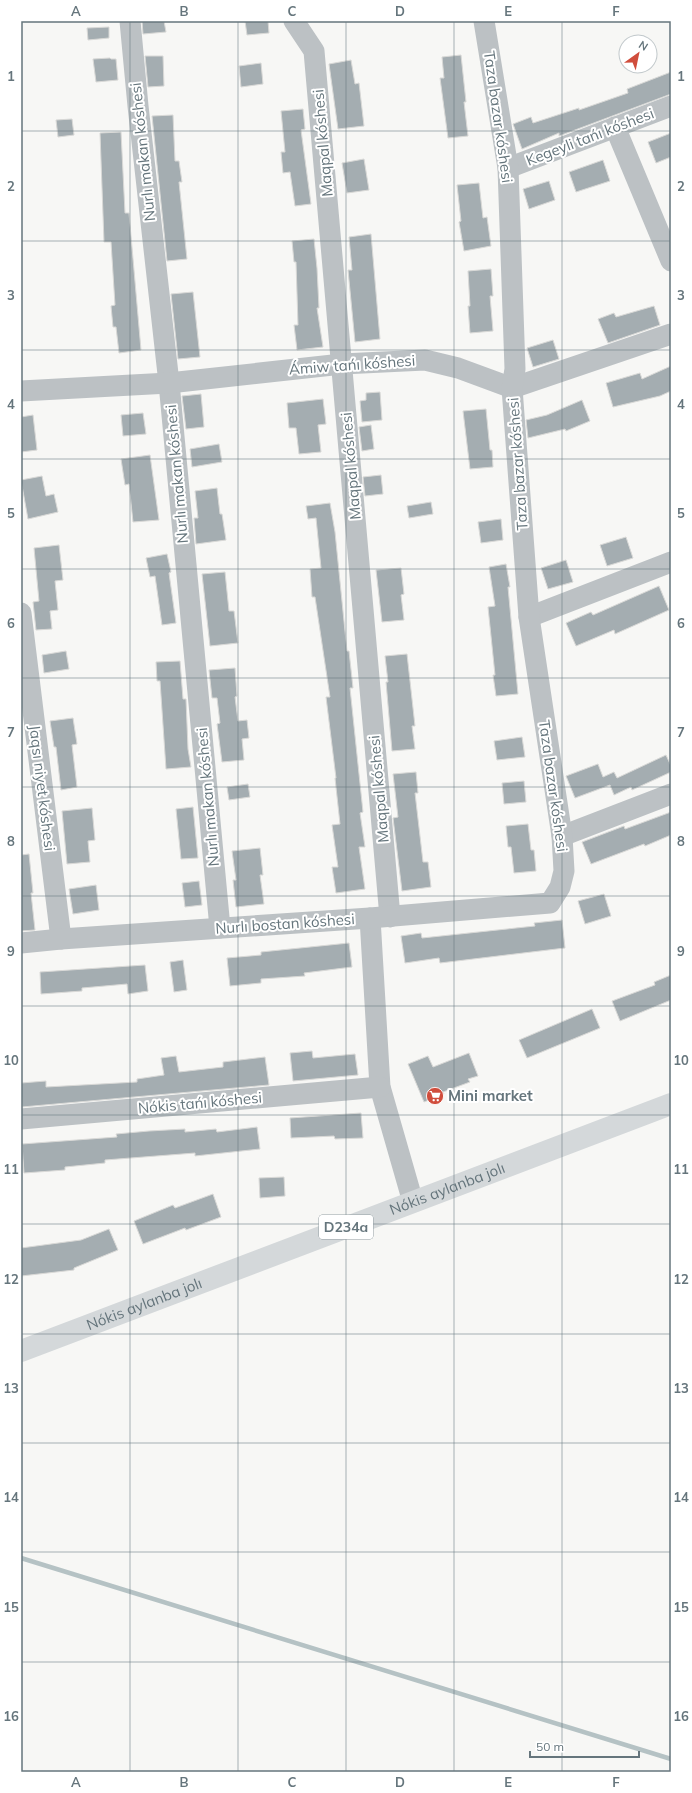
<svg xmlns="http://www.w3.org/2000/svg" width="692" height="1793" font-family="Mulish,sans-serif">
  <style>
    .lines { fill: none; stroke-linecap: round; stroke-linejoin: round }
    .stream { stroke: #b5c2c4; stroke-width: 4.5 }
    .building { fill: #a4adb1; stroke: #d9d9d7 }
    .minor { stroke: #bcc1c4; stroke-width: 21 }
    .major { stroke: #d4d8da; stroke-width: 22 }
    .grid { fill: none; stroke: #65757c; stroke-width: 1; stroke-opacity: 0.55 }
    .labels { text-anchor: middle; stroke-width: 4; stroke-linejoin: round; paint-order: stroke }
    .shield { fill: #fff; stroke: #939ea3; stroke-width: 1 }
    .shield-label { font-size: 14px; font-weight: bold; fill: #65757c }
    .street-label { font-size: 15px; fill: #65757c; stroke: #fff }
    .poi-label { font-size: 15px; font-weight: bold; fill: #65757c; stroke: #fff; text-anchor: start }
    .neatline { fill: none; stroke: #65757c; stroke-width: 1.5 }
    .grid-label { font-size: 13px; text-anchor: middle; font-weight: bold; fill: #65757c }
  </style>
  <rect width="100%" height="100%" fill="#f7f7f5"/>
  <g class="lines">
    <!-- stream -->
    <path class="stream" d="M21,1558L671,1759"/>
  </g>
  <!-- building -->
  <g class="building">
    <path d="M142,21H164L166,32L143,34Z"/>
    <path d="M245,21H268L269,33L247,35Z"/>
    <path d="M109,27V38L88,40L87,28Z"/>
    <path d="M461,55L466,102H464L468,136L448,138L440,78H444L442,57Z"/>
    <path d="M145,56H163L164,86L148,87Z"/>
    <path d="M110,58L111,59H116L118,80L96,82L93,59Z"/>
    <path d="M351,60L355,84L359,83L364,126L338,129L329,64Z"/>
    <path d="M261,63L263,84L241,87L239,66Z"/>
    <path d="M671,72V94L559,136V133L522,149L513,124L531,117L533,123L579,108V110L628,93L627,89Z"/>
    <path d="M303,109L305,129L301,130L311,204L295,206L290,172L283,173L281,152H285L281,111Z"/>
    <path d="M173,115L175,161H179L182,182H179L187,259L167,261L152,116Z"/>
    <path d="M72,119L74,135L58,137L56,120Z"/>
    <path d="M121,132L125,213H129L141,350L119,353L116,327H113L111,306L115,305L111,242H104L100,133Z"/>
    <path d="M671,133V157L656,163L648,142Z"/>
    <path d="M364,159L369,190L347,193L342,163Z"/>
    <path d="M603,160L610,181L576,192L569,172Z"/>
    <path d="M549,181L555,200L529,209L523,189Z"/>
    <path d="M479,183L483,218L487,217L491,246L464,251L459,222L461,221L457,185Z"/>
    <path d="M371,234L380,339L355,342L348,270H352L349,237Z"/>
    <path d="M314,239L317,268L319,308H317L323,347L297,350L294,325H298L296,262H294L292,241Z"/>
    <path d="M491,269L493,296H490L493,331L470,333L468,306H470L468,271Z"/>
    <path d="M193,292L200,357L178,359L171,294Z"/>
    <path d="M654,306L660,325L608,343L598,319L614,313L616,317Z"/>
    <path d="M553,340L559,359L533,367L527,348Z"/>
    <path d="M671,366V391L660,396L613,407L606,383L640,373L642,379Z"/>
    <path d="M380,392L382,420L362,422L360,401L366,400V393Z"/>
    <path d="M201,394L204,427L186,429L182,396Z"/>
    <path d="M323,399L326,424L318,425L321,452L299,454L296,428H289L287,403Z"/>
    <path d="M582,400L590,421L566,431L565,429L528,438L526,420L547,415Z"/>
    <path d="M486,409L490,450H492L493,467L470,469L463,411Z"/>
    <path d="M143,413L146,434L123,436L121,415Z"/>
    <path d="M33,415L37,450L21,452V417Z"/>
    <path d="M371,425L374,449L362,451L359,427Z"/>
    <path d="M219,444L222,462L192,467L190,449Z"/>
    <path d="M150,455L159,520L133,522L129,484L125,485L121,459Z"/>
    <path d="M381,475L383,494L365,496L363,477Z"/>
    <path d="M42,476L46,496L54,494L58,512L28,519L21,480Z"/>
    <path d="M217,488L220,514H222L226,540L196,544L194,518H198L195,491Z"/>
    <path d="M431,502L433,514L409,518L407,506Z"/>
    <path d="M330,503L335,532L347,651H349L353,688H350L363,812L360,813L365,847H359L365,889L336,893L332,867H338L332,825L340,824L335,778H336L326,697H330L315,597H312L310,569L321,568L316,518L308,519L306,506Z"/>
    <path d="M501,519L503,540L481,543L478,522Z"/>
    <path d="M626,537L633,558L607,566L600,545Z"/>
    <path d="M59,545L63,580L55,581L58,610L50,611L52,629L36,630L33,602L39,601L34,548Z"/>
    <path d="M167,554L171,572L169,573L176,623L162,625L155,576L150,577L146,558Z"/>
    <path d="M566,560L573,582L548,589L541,568Z"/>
    <path d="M506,564L510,587H508L518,694L496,696L493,675H495L488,607L495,606L489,567Z"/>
    <path d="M401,568L404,594L401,595L404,620L382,622L376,570Z"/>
    <path d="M225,572L229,611H234L238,643L210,646L202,574Z"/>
    <path d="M659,586L669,610L615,634L614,630L576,646L566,623L591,612L593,615Z"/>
    <path d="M66,651L69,669L44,673L42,655Z"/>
    <path d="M407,654L415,726H412L415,749L392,751L386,682H388L385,656Z"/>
    <path d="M180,661L183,699H186L188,749L191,767L166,769L160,681H157L156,662Z"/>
    <path d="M235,668L237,696L235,697L238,721L247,720L249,738L242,739L244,760L222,762L217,724L220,723L217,698H212L209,670Z"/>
    <path d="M73,718L77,744L72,745L77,787L61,790L56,747H54L50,721Z"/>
    <path d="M522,737L525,757L497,760L494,741Z"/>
    <path d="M666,755L671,766V772L632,790L631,787L614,795L610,785L575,798L566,776L598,764L603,777L614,772L617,778Z"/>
    <path d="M416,772L418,793H415L423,862H428L431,887L402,891L393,818L398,817L393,774Z"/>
    <path d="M524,781L526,802L504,804L502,783Z"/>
    <path d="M248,784L250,797L229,800L227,787Z"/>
    <path d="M193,807L198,858L181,859L176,809Z"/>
    <path d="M92,808L95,840L88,841L90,862L67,864L62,811Z"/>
    <path d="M671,812V835L645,846L644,844L591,864L582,842L624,826L625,829Z"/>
    <path d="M528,824L531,850H534L536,871L514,873L511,847H508L506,826Z"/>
    <path d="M260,848L263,875H260L264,904L236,907L233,880H236L232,851Z"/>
    <path d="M29,854L33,893H31L35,930L21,931V855Z"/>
    <path d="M199,881L202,905L185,907L182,883Z"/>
    <path d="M96,885L99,910L73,914L69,889Z"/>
    <path d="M604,894L611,916L585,924L578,901Z"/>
    <path d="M562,920L565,948L440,963L439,958L405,963L401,936L421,933L422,938L535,926L534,923Z"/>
    <path d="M349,943L352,967L304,973L305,976L261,979V983L230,986L227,958L261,955V952Z"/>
    <path d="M183,960L187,990L174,992L170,962Z"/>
    <path d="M145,965L148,991L128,994L127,984L82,988V991L41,994L40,972Z"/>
    <path d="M671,975V1000L620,1021L612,1001L655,985L654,982Z"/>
    <path d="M592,1009L600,1028L527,1058L519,1040Z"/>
    <path d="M312,1051L313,1058L355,1054L358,1075L293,1081L290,1053Z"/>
    <path d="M469,1053L478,1076L468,1079L470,1082L443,1092L444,1094L424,1102L408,1064L428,1056L433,1067Z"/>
    <path d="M176,1056L179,1072L223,1067V1062L265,1057L269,1085L22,1107L21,1083L46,1081V1087L137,1082V1079L164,1075L161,1058Z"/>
    <path d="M361,1113L363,1138L335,1139L334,1136L291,1138L290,1118Z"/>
    <path d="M257,1127L260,1149L195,1156V1153L105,1160V1163L65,1167V1170L24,1173L22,1144L117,1137L116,1134L149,1131L185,1129V1132L216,1129L217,1132Z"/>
    <path d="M284,1177L285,1196L260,1198L259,1178Z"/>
    <path d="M213,1194L221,1217L186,1230L185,1228L143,1244L134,1221L173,1205L175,1208Z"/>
    <path d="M109,1229L118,1250L74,1268V1270L21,1276V1248L81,1240Z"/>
  </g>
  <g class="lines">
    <!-- minor -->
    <g class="minor">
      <path d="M130,21L138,106L169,383L220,928"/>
      <path d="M294,21L314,51L390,917"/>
      <path d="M615,127L671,261"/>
      <path d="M508,168L671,106"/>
      <path d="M21,391L169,383L342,364L425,360L458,368L512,388L671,334"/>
      <path d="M21,613L61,939"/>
      <path d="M529,617L671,562"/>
      <path d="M562,836L671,794"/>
      <path d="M370,918L380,1087L413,1202"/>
      <path d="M21,943L61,939L370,918L550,903L560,887L564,871L562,836L529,617L512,388L515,369L508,168L484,21"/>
      <path d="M21,1119L380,1087"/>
    </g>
    <!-- major -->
    <path class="major" id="s1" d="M21,1351L671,1104"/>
  </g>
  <!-- grid -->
  <path class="grid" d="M130,21V1772M238,21V1772M346,21V1772M454,21V1772M562,21V1772M21,131H671M21,241H671M21,350H671M21,459H671M21,569H671M21,678H671M21,787H671M21,896H671M21,1006H671M21,1115H671M21,1224H671M21,1334H671M21,1443H671M21,1552H671M21,1662H671"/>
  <!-- icons -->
  <defs>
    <symbol id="supermarket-disc" viewBox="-11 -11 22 22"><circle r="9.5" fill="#d04d3c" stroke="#fff"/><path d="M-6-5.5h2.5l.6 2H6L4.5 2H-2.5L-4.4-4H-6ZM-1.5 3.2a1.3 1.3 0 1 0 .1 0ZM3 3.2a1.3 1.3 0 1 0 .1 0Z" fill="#fff"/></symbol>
  </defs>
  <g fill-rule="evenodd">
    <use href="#supermarket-disc" x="425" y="1086" width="20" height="20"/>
  </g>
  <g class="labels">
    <!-- shield labels -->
    <rect class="shield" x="319" y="1215" width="54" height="24" rx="3"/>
    <g class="shield-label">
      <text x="346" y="1232">D234a</text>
    </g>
    <!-- street labels -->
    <g class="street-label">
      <text transform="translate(498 117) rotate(82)" y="5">Taza bazar kóshesi</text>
      <text transform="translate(590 137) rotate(-21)" y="5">Kegeyli tańı kóshesi</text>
      <text transform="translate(323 143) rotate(-95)" y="5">Maqpal kóshesi</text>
      <text transform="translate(143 152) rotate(-96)" y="5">Nurlı makan kóshesi</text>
      <text transform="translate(352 365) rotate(-4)" y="5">Ámiw tańı kóshesi</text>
      <text transform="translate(518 464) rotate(-94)" y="5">Taza bazar kóshesi</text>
      <text transform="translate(351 466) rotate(-95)" y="5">Maqpal kóshesi</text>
      <text transform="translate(177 474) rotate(-95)" y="5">Nurlı makan kóshesi</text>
      <text transform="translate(553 786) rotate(82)" y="5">Taza bazar kóshesi</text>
      <text transform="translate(42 788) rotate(83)" y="5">Jaqsı niyet kóshesi</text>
      <text transform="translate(379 789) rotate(-95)" y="5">Maqpal kóshesi</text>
      <text transform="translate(208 797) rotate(-95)" y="5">Nurlı makan kóshesi</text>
      <text transform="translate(285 924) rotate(-4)" y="5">Nurlı bostan kóshesi</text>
      <text transform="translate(200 1103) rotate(-5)" y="5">Nókis tańı kóshesi</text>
      <text dy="5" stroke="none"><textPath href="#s1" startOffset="456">Nókis aylanba jolı</textPath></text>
      <text dy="5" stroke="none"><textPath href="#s1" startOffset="132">Nókis aylanba jolı</textPath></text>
    </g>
    <!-- poi labels -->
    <g class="poi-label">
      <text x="448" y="1101">Mini market</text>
    </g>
  </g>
  <!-- border -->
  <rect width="692" height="1793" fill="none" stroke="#ffffff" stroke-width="44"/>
  <!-- north arrow -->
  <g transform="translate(638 54) rotate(33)"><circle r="19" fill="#ffffff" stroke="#c1c8cb"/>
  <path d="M0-3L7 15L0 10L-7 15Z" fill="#d04d3c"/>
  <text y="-6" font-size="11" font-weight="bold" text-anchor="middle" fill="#65757c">N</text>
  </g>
  <!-- scale -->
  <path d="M530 1751v6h109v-6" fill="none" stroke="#65757c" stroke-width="2"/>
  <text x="536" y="1751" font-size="12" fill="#65757c" stroke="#ffffff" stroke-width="3" paint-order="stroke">50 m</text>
  <rect x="22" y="22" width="648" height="1749" class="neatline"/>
  <g class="grid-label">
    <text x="76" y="16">A</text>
    <text x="184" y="16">B</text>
    <text x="292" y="16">C</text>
    <text x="400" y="16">D</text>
    <text x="508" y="16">E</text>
    <text x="616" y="16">F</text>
    <text x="11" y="81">1</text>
    <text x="681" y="81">1</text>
    <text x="11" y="191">2</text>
    <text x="681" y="191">2</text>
    <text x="11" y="300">3</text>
    <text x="681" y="300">3</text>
    <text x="11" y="409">4</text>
    <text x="681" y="409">4</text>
    <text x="11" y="518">5</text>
    <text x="681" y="518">5</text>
    <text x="11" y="628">6</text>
    <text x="681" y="628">6</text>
    <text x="11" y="737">7</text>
    <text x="681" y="737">7</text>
    <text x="11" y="846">8</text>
    <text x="681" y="846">8</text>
    <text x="11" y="956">9</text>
    <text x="681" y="956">9</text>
    <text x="11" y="1065">10</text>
    <text x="681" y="1065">10</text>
    <text x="11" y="1174">11</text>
    <text x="681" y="1174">11</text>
    <text x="11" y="1284">12</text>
    <text x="681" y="1284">12</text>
    <text x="11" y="1393">13</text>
    <text x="681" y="1393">13</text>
    <text x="11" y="1502">14</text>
    <text x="681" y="1502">14</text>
    <text x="11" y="1612">15</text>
    <text x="681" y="1612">15</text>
    <text x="11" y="1721">16</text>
    <text x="681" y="1721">16</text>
    <text x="76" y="1787">A</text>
    <text x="184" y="1787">B</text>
    <text x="292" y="1787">C</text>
    <text x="400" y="1787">D</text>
    <text x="508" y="1787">E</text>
    <text x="616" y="1787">F</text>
  </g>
</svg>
